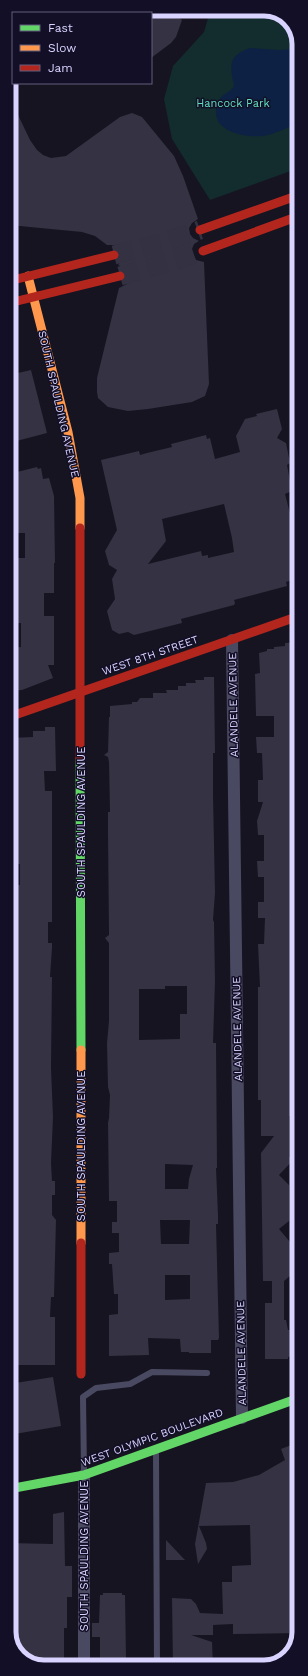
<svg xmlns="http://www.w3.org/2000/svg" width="308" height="1676" font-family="'Work Sans',sans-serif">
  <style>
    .green { fill: #132c2d }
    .water { fill: #0d2144 }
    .building { fill: #343243; fill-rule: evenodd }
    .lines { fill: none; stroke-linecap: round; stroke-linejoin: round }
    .primary-tunnel { stroke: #333142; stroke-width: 19; stroke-dasharray: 19 10; stroke-linecap: butt }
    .lane { stroke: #4a4962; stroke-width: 6 }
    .street { stroke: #4a4962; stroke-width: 12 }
    .fast { stroke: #63d668; stroke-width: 9 }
    .slow { stroke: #ff974d; stroke-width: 9 }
    .jam { stroke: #b3261e; stroke-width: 9 }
    .labels { text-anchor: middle; stroke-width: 3; stroke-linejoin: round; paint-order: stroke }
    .park-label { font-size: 11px; fill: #5fe0c0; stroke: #130f26 }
    .street-label { font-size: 11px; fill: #d9d4ff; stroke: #130f26 }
    .rim { fill: none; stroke: #d9d4ff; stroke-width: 5 }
  </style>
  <rect width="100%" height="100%" fill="#161421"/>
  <!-- green -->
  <path class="green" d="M204,9H269L289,19L299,39V168L210,200L172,139L164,99L173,66L204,32L209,15Z"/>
  <!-- water -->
  <path class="water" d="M250,48L278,50L299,49V124C287,127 276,134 263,136C242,138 205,130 219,100C222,94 231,92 234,86C230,66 227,56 250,48Z"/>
  <!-- building -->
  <g class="building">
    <path d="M151,9H168L182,20L176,37L171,43L151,58Z"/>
    <path d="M9,96L30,140L37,150L43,155L51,158L66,156L120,117L132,113L142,117L174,156L183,176L198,219L192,223L189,228L190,234L193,238L199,241L194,244L192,249L193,254L196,260L204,262L209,384L205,396L192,402L148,409L128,411L108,407L98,398L97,392V378L119,288L127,284L131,279V273L128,269L118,265L124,258L125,252L122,248L117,245H107L95,236L82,232L9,225Z"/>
    <path d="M31,370L47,433L9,443V375Z"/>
    <path d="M277,409L282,429L277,438L286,443L290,463L287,465L292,491L285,494L299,548V578L286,582L287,586L234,600L235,603L234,605L181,619L182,623L134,635L128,632L119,634L112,630L107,611L115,599L112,579L117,570L109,565L105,551L117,530L101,460L139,451L140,455L147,453L172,447L171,444L206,435L207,439L210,438L215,459L240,452L236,436L245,419L257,416L256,414ZM224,504L232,538L234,552L208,558V555L202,556L201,551L148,564L166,541L162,519Z"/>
    <path d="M37,467L38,469L41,468L43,479L49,478L54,496L55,563H54V593H44V616H54V665H48L53,678L22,690L10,691L11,648L21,647V623H14V611H17V584H9V572H18V558H25V533H15L14,499L9,500V474Z"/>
    <path d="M299,642V664H291L293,712H295V741H290L291,764L299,763V866H292L293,888H299V1038H296L297,1066H299V1116H289V1157H296L279,1175L289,1185V1221L279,1229L290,1242L291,1275L284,1281V1320H286L288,1330H299V1356L288,1357V1359H265V1303H272V1281H263L261,1153L274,1136H261V1100H258V987H260L258,944H264L265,918H258V902H264V877H258L257,861H264V835H258L257,821L263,802H258V780H263L262,753H257L256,737H274V716H256L255,674L260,673L259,653L267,651V649H274V647L285,646V643Z"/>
    <path d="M204,677H214L215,753H213V795L215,893L213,920L214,922L215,981L213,1043H216L217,1168H216L218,1215V1224H216L219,1338L218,1340H211V1353H189V1352H181L180,1339L148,1338L149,1355L109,1356V1315L118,1314V1294H114L112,1264H109V1253L119,1252V1233H112V1222H117V1201H109L108,1123L109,1118L110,1095L108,1087L107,1043L109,1021V943L105,938L109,935L108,835V812H110L109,762L108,757L104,755L108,752L109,717H110V706L132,704V702H137L140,698H153V693H167L166,690H178V686H186V683H196L195,680H204ZM165,986H187V1014H180V1039L139,1040V989H165ZM165,1164L193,1165L189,1179L188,1189H165ZM160,1220H190L189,1244H161ZM165,1275H190V1299L165,1300Z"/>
    <path d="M45,727H55L56,771H44L45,791H52V922H48V943H52V948L50,977H52L51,1068L53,1117L51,1163L52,1181H55V1195H52V1215L56,1220L54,1297H51L50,1317H55V1365H12V1335H15V1313H18V1292H16V1288H13V1283L12,1282V1255H10L9,1182H16V1139H14V1125H10L9,1100H16V1079H9V1065H11V1038H16V1018H11V1004H15V955H9V941H12L11,915H18L17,885H20V864H9V824H13L12,802H9V742L10,738L33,737V731H45Z"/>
    <path d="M53,1377L61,1426L9,1435V1384Z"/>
    <path d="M299,1442V1633L233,1634V1624L213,1625V1635H191L212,1642L213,1667H173L172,1598L191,1599L196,1604L200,1613L223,1614L222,1582H232V1566L251,1565L250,1525L199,1526L206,1543L207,1549L198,1564L195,1544L206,1483L233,1482L259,1475L285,1460L281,1449Z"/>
    <path d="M64,1512L65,1566H72V1597H67V1628H64V1664H58V1667H39L19,1657L17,1652V1608H11L12,1599H9V1543L53,1544V1514Z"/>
    <path d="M166,1540L185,1560H166Z"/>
    <path d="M103,1593H122V1595H125L126,1658H100V1637H92V1623H99L100,1595H103Z"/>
  </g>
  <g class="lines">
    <!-- primary-tunnel -->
    <g class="primary-tunnel">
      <path d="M114,255L165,242L200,230"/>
      <path d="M120,276L177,260L203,251"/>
    </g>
    <!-- lane -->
    <g class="lane">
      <path d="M156,1452L157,1667"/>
      <path d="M84,1473L83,1397L96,1388L130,1384L152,1372L207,1373"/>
    </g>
    <!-- street -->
    <g class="street">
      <path d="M232,640L242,1418"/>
      <path d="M84,1667V1475"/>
    </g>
    <!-- fast -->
    <g class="fast">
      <path d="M80,760L81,1050"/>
      <path d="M9,1489L84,1475L299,1398"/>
    </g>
    <!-- slow -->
    <g class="slow">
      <path d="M28,276L68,432L80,498V528"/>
      <path d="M81,1050V1243"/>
    </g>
    <!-- jam -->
    <g class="jam">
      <path d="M200,230L299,195"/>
      <path d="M203,251L299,216"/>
      <path d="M9,281L114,255"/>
      <path d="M9,303L120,276"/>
      <path d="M80,528V760"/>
      <path d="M9,717L299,616"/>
      <path d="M81,1243V1374"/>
    </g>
  </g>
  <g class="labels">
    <!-- park labels -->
    <g class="park-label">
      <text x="233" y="107">Hancock Park</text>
    </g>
    <!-- street labels -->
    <g class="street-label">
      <text transform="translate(59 404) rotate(77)" y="4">SOUTH SPAULDING AVENUE</text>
      <text transform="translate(150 655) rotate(-19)" y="4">WEST 8TH STREET</text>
      <text transform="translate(233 705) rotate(-91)" y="4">ALANDELE AVENUE</text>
      <text transform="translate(81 822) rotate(-90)" y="4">SOUTH SPAULDING AVENUE</text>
      <text transform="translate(237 1029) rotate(-91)" y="4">ALANDELE AVENUE</text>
      <text transform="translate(81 1146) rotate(-90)" y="4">SOUTH SPAULDING AVENUE</text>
      <text transform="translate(241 1353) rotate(-91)" y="4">ALANDELE AVENUE</text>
      <text transform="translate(152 1437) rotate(-20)" y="4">WEST OLYMPIC BOULEVARD</text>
      <text transform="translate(84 1556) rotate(-90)" y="4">SOUTH SPAULDING AVENUE</text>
    </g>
  </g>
  <!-- crop -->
  <path d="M0 0H308V1676H0ZM44 16H264A28 28 0 0 1 292 44V1632A28 28 0 0 1 264 1660H44A28 28 0 0 1 16 1632V44A28 28 0 0 1 44 16Z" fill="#130f26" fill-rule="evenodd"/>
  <path class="rim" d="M44 16H264A28 28 0 0 1 292 44V1632A28 28 0 0 1 264 1660H44A28 28 0 0 1 16 1632V44A28 28 0 0 1 44 16Z"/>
  <!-- legend -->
  <rect x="12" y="12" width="140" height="72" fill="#130f26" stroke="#625e7d"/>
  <rect x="20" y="25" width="20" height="6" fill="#63d668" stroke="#625e7d"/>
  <text x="48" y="32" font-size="12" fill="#d9d4ff">Fast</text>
  <rect x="20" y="45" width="20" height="6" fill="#ff974d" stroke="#625e7d"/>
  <text x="48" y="52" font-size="12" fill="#d9d4ff">Slow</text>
  <rect x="20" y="65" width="20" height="6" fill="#b3261e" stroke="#625e7d"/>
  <text x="48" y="72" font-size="12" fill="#d9d4ff">Jam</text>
</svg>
